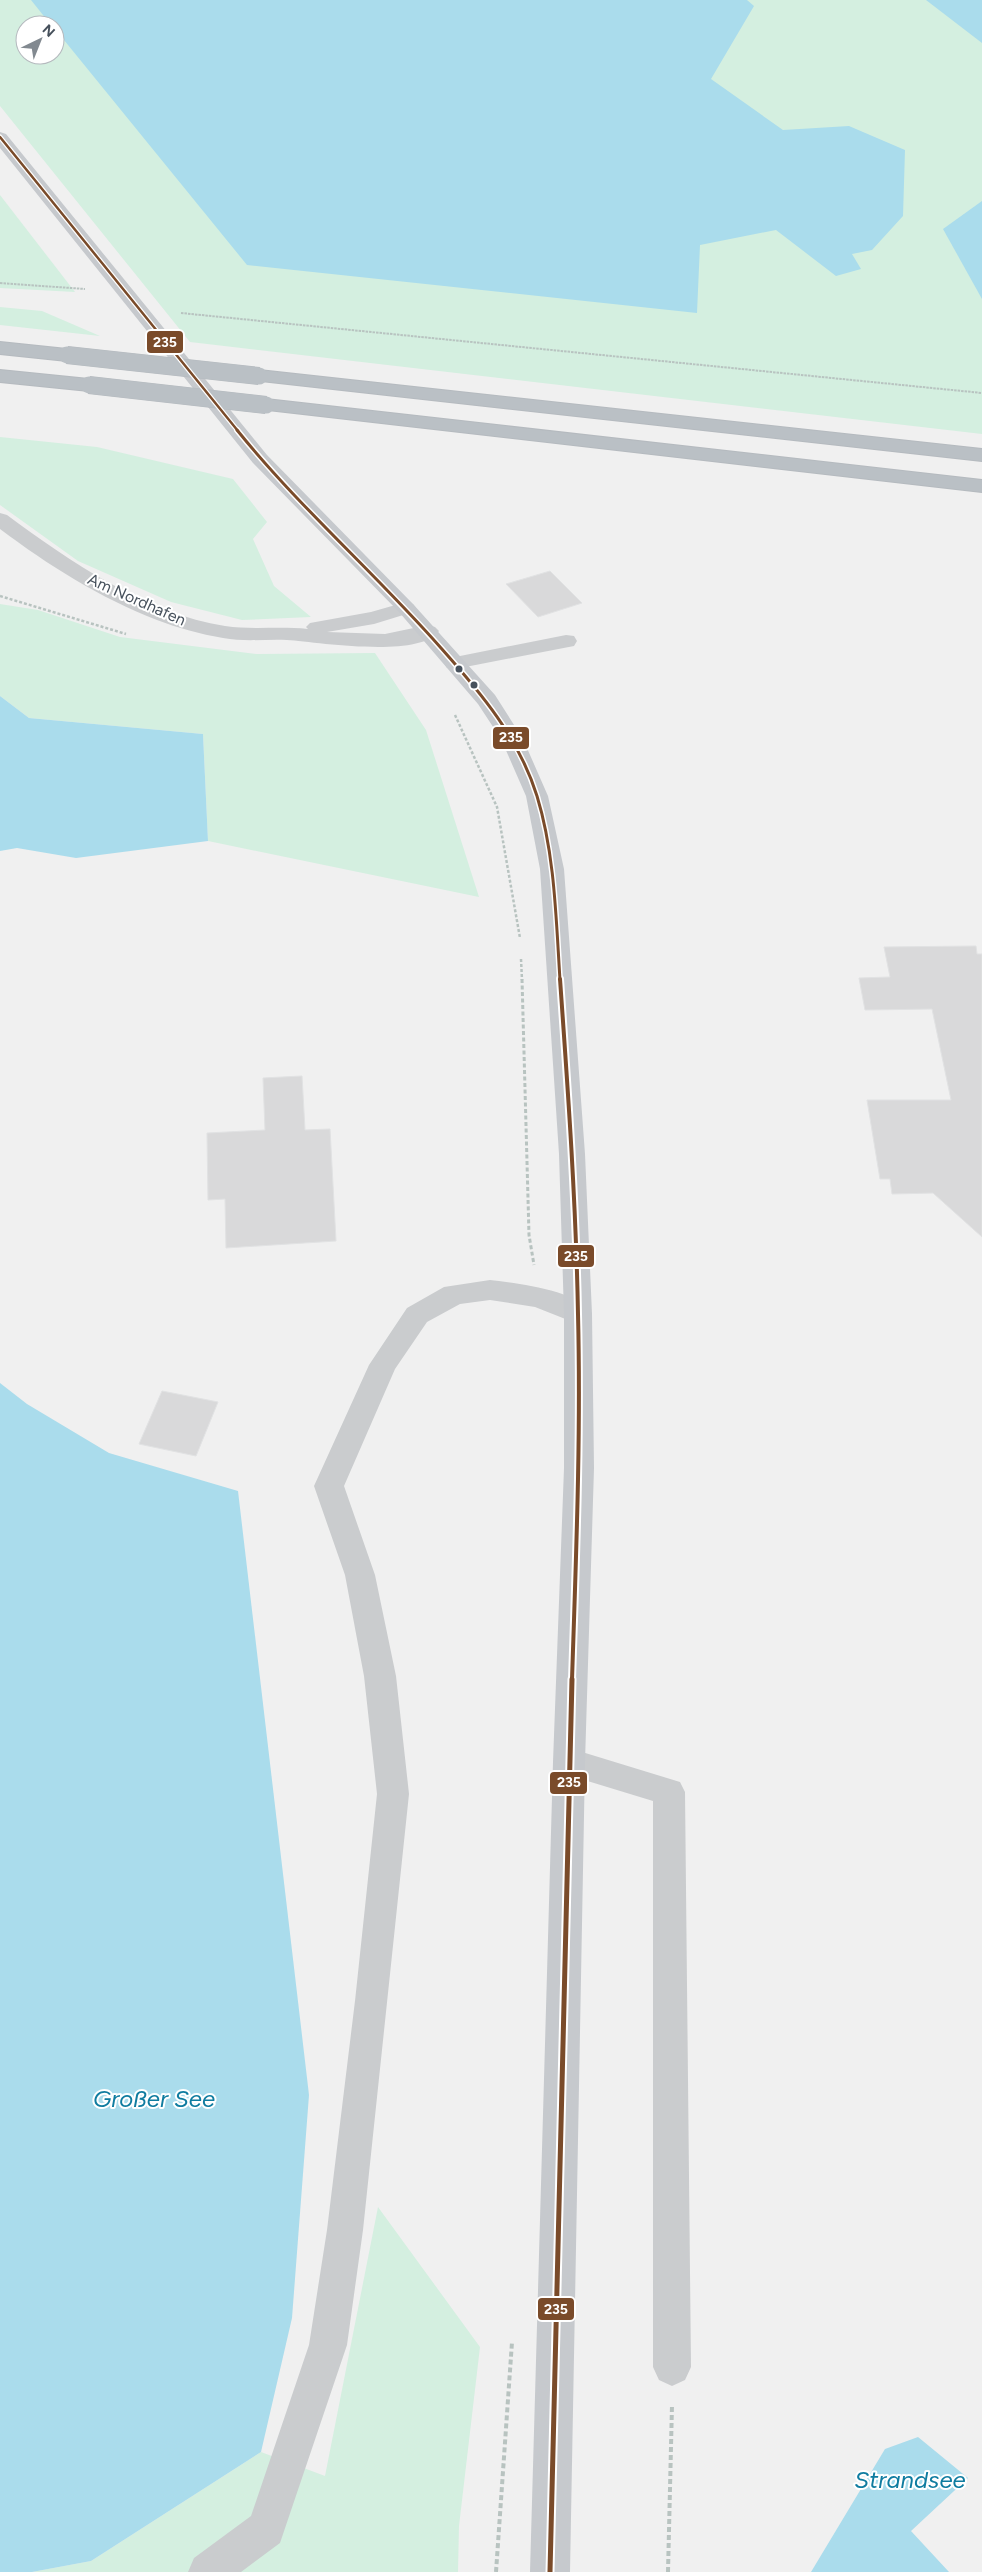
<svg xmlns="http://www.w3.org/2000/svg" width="982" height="2572" font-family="Figtree,sans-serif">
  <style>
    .green { fill: #d4efe0; fill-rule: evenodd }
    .water { fill: #aadcec }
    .building { fill: #d9d9da; stroke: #e1e2e3 }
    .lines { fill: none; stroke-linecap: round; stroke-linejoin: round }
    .highway-casing { stroke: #b5babf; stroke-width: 2 }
    .path-far3 { stroke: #b8c3c0; stroke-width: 2; stroke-dasharray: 2.5 1; stroke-linecap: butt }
    .path-far2 { stroke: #b8c3c0; stroke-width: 2.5; stroke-dasharray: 3 2; stroke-linecap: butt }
    .path-far1 { stroke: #b8c3c0; stroke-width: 3; stroke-dasharray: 4 2.5; stroke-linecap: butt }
    .path { stroke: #b8c3c0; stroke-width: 4; stroke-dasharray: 5 3; stroke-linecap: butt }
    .minor { fill: #caccce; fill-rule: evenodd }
    .major { fill: #c6c9cd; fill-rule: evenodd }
    .highway { fill: #bac0c5; fill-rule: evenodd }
    .highway-bridge-casing { stroke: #b5babf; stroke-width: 18; stroke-linecap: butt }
    .highway-bridge { stroke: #bac0c5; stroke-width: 17 }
    .bus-1-far3-casing { stroke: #fff; stroke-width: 5 }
    .bus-1-far2-casing { stroke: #fff; stroke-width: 6 }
    .bus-1-far1-casing { stroke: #fff; stroke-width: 8 }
    .bus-1-casing { stroke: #fff; stroke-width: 9 }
    .bus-1-far3 { stroke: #7a4b2a; stroke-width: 2.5 }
    .bus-1-far2 { stroke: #7a4b2a; stroke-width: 3 }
    .bus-1-far1 { stroke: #7a4b2a; stroke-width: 4 }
    .bus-1 { stroke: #7a4b2a; stroke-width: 5 }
    .bus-dot { fill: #47515c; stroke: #fff; stroke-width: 2 }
    .labels { text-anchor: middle; stroke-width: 4; stroke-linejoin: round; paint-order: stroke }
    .far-street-label { font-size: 16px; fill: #47515c; stroke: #fff }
    .near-water-label { font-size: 24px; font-style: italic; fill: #0f7ca0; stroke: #fff }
    .line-badge { stroke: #fff; stroke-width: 2 }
    .badge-label { font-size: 14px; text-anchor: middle; font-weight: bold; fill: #fff }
  </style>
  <rect width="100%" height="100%" fill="#f0f0f0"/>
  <!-- green -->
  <g class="green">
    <path d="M0,0H982V434L190,342L0,106ZM25,25H55V55H25Z"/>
    <path d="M0,195L75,292L0,288Z"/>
    <path d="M0,307L42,311L100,336L0,325Z"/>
    <path d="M0,437L97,447L233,479L267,522L253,539L274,586L311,617L242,620L171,602L78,561L0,505Z"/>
    <path d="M0,604L38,610L120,637L257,654L375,653L426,730L479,897L208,841L203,734L29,718L0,696Z"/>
    <path d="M378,2207L480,2347L459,2526L458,2572H32L91,2561L261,2452L325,2476Z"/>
  </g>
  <!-- water -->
  <g class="water">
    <path d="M31,0H747L754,6L711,79L783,130L849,126L905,150L903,216L872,250L852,254L861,269L836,276L776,230L700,245L697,313L247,265L55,29V25H51Z"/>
    <path d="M926,0H982V43Z"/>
    <path d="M982,201V299L943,229Z"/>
    <path d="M0,696L29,718L203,734L208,841L76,858L17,848L0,851Z"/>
    <path d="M0,1383L27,1404L109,1453L238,1491L309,2095L292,2318L261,2452L91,2561L32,2572H0Z"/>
    <path d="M918,2437L968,2478L911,2531L949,2572H811L885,2449Z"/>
  </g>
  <!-- building -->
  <g class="building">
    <path d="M550,571L582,603L538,617L506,584Z"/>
    <path d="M976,946L977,954H982V1237L933,1193L892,1194L890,1179H880L867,1100H951L932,1009L865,1010L859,978L890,977L884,947Z"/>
    <path d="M302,1076L305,1130L330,1129L336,1241L226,1248L225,1199L208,1200L207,1133L265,1130L263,1078Z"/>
    <path d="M162,1391L218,1402L196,1456L139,1444Z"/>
  </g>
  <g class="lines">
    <defs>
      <g id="highway">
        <path d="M0,342L67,349L74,351L76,355L74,359L67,361L0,354Z"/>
        <path d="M0,370L89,379L96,381L98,385L96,389L89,391L0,382Z"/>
        <path d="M259,370L982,449V461L252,380L250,376L252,372Z"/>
        <path d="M266,399L982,480V492L259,409L256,405L259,401Z"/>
      </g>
    </defs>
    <!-- highway casing -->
    <use href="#highway" class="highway-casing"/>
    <!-- path-far3 -->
    <g class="path-far3">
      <path d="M0,283L85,289"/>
      <path d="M181,313L982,393"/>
    </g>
    <!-- path-far2 -->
    <g class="path-far2">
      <path d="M0,596L126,634"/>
      <path d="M455,715L497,807L520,938"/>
      <path d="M521,959L522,980"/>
    </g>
    <!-- path-far1 -->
    <path class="path-far1" d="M522,979L529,1235L534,1265"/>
    <!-- path -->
    <g class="path">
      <path d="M496,2572L512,2342"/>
      <path d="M668,2572L672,2405"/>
    </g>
    <!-- minor -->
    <g class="minor">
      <path d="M0,513L7,515C69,561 147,614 225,626C252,630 280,626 308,629L306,627L310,623L371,612L406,602L413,604L416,608L413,612L374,624L327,632L385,634L428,625L435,627L439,631C420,659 317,642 287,640C266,639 244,642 223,638C200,634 178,628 157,620C100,598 48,565 0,529Z"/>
      <path d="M566,635L574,636L577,641L574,646L455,669L447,668L444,663L447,658L455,657Z"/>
      <path d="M490,1280C515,1283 579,1290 592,1314L588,1321L578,1324L535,1307L490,1300L460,1304L427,1322L395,1369L344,1486L375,1575L396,1676L409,1794L363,2230L347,2345L280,2543L241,2572H188L194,2558L251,2516L309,2345L327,2230L355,2001L377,1794L364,1676L345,1575L314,1486L369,1365L407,1308L444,1287Z"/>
      <path d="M569,1748L680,1782L685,1792L691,2367L685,2380L672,2386L659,2380L653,2367V1801L558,1772L553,1762L558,1752Z"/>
    </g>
    <!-- major -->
    <path class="major" d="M0,132L6,134L267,455L413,604L495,695L523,739L548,796L564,869L585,1154L592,1314L594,1468L585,1762L570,2572H530L553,1762L564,1468V1314L559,1154L540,869L526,796L501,739L478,704L399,612L253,463L0,148Z"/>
    <!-- highway -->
    <use href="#highway" class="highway"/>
    <defs>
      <g id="highway-bridge">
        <path d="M67,355L259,376"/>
        <path d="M89,385L266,405"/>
      </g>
    </defs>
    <!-- highway-bridge casing -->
    <use href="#highway-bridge" class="highway-bridge-casing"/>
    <!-- highway-bridge -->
    <use href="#highway-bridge" class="highway-bridge"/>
    <defs>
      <path id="bus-1-far3" d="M0,137L238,431"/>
      <path id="bus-1-far2" d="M237,430C299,507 375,573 441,648C481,693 519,738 537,796C555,855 556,919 560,980"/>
      <path id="bus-1-far1" d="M560,979C568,1091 576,1202 578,1314C581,1436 576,1558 572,1680"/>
      <path id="bus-1" d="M550,2572L572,1679"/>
    </defs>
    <!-- bus-1-far3 casing -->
    <use href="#bus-1-far3" class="bus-1-far3-casing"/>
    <!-- bus-1-far2 casing -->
    <use href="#bus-1-far2" class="bus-1-far2-casing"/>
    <!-- bus-1-far1 casing -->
    <use href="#bus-1-far1" class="bus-1-far1-casing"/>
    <!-- bus-1 casing -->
    <use href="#bus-1" class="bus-1-casing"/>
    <!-- bus-1-far3 -->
    <use href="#bus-1-far3" class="bus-1-far3"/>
    <!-- bus-1-far2 -->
    <use href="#bus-1-far2" class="bus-1-far2"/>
    <!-- bus-1-far1 -->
    <use href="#bus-1-far1" class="bus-1-far1"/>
    <!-- bus-1 -->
    <use href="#bus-1" class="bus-1"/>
  </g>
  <!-- markers -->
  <g class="bus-dot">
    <circle cx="459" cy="669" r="4.5"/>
    <circle cx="474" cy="685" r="4.5"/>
  </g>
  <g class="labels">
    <!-- far-street labels -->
    <g class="far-street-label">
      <text transform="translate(137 599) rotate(24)" y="6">Am Nordhafen</text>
    </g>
    <!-- near-water labels -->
    <g class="near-water-label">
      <text x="154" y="2107">Großer See</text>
      <text x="910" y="2488">Strandsee</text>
    </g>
  </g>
  <g class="line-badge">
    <rect x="146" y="330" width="38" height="24" rx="5" fill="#7a4b2a"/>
    <rect x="492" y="726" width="38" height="24" rx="5" fill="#7a4b2a"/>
    <rect x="557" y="1244" width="38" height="24" rx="5" fill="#7a4b2a"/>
    <rect x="549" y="1771" width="39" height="24" rx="5" fill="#7a4b2a"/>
    <rect x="537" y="2297" width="38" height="24" rx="5" fill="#7a4b2a"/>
  </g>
  <g class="badge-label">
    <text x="165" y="347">235</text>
    <text x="511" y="742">235</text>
    <text x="576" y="1261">235</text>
    <text x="569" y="1787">235</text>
    <text x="556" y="2314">235</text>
  </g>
  <!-- north arrow -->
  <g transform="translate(40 40) rotate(43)"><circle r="24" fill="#ffffff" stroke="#b5b9be"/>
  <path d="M0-4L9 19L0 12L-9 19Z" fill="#828990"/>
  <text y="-8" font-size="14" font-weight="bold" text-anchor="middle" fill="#47515c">N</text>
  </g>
</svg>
